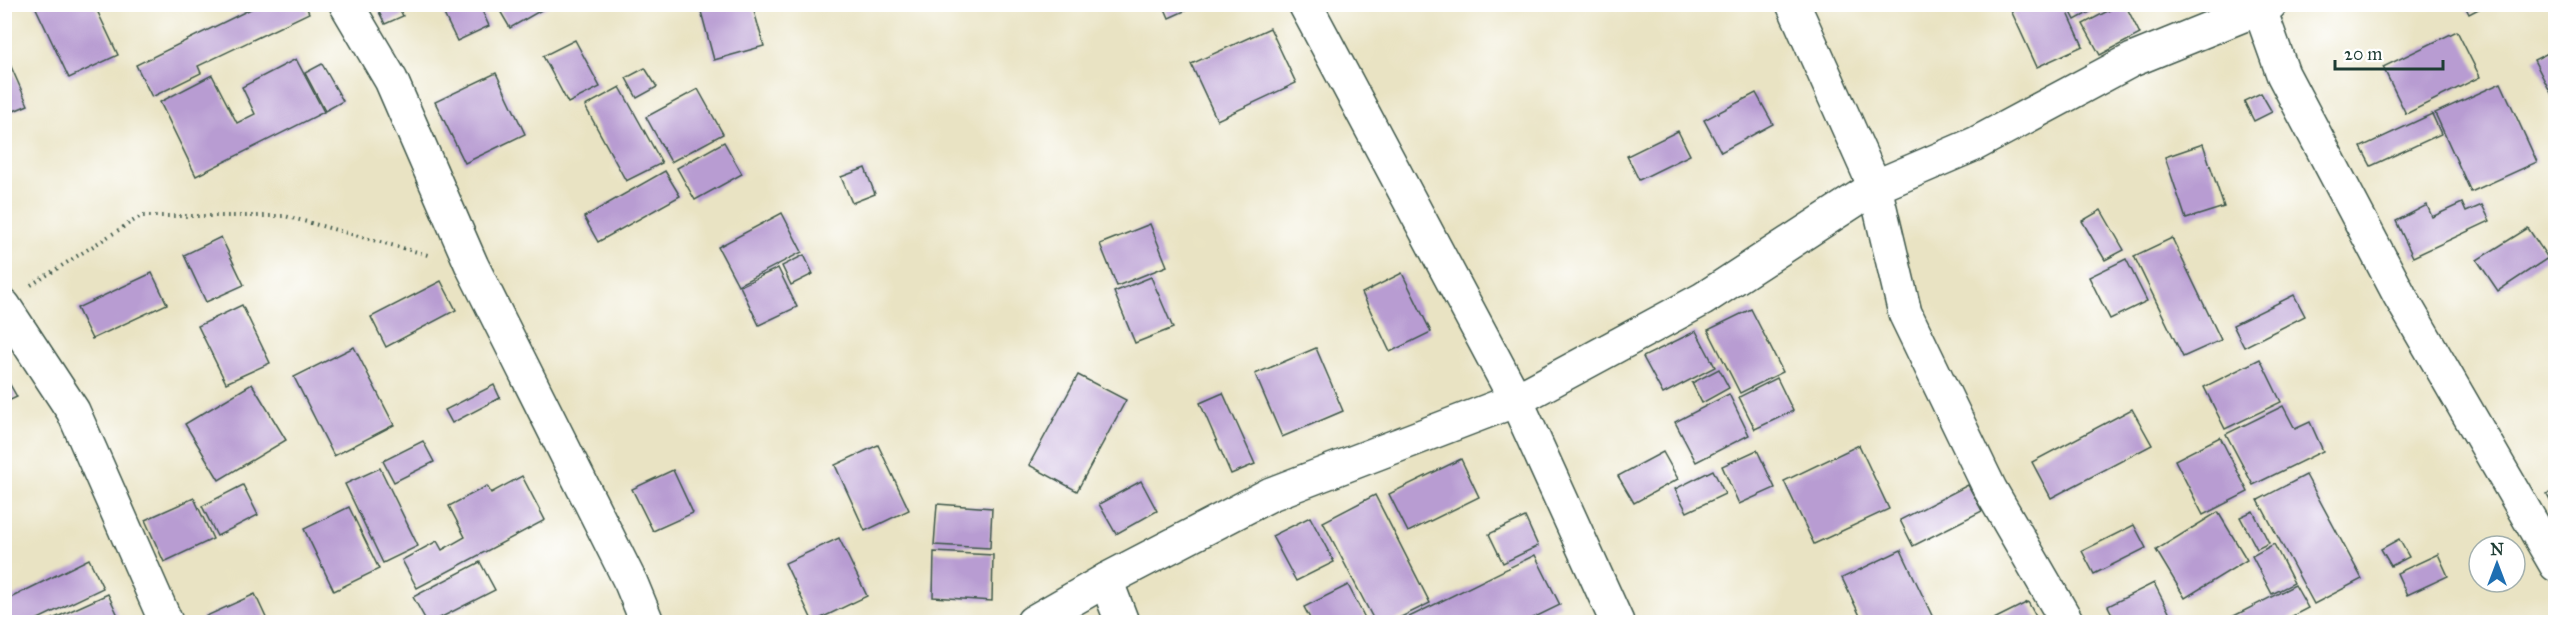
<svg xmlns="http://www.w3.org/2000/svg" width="2560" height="627" font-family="'IM FELL Great Primer',serif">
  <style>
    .building { fill: #b89cd2 }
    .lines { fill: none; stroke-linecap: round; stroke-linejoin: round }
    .minor-casing { stroke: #3d5649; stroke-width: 36 }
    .path { stroke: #3d5649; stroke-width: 4; stroke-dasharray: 1.5 4.5; stroke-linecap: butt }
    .minor { stroke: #fff; stroke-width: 33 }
  </style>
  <rect width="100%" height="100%" fill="#fff"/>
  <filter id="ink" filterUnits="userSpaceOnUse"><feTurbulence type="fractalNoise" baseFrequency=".0167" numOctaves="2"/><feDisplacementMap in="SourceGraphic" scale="12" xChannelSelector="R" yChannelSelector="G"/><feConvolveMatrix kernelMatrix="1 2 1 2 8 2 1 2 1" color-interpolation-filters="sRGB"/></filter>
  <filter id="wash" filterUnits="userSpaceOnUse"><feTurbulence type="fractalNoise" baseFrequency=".008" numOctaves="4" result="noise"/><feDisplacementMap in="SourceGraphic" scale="24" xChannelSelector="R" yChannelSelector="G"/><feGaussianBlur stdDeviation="1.35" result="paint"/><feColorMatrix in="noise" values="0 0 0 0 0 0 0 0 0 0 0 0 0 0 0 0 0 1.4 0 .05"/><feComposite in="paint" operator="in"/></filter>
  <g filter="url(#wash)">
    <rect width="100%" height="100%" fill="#e9e3c3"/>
    <g id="blocks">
      <!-- building -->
      <g class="building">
        <path d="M34,4H94L118,55L69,78Z"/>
        <path d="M261,4H305L309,13L198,66L201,73L152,97L136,65Z"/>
        <path d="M375,4H397L403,16L385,24Z"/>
        <path d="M439,4H479L489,26L457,41Z"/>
        <path d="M496,4H552L510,28Z"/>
        <path d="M699,4H752L764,46L714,60Z"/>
        <path d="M1142,4H1156L1144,10Z"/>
        <path d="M1163,4H1200L1169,18Z"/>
        <path d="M2008,4H2064L2083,46L2037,67Z"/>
        <path d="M2067,4H2086L2090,12L2075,20Z"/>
        <path d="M2121,4H2125L2140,34L2100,55L2083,24Z"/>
        <path d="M2464,4H2488L2469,14Z"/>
        <path d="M1270,28L1296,83L1217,120L1191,64Z"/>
        <path d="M2457,31L2480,77L2406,114L2383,67Z"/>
        <path d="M575,40L600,87L568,103L543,56Z"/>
        <path d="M2556,49V103L2534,60Z"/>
        <path d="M296,59L324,112L196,176L160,102L212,75L237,123L255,114L242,87Z"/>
        <path d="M9,62L28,105L4,115V64Z"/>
        <path d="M322,64L343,101L325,111L305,73Z"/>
        <path d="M645,68L657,87L637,98L626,78Z"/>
        <path d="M496,73L525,134L465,163L435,102Z"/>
        <path d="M2501,83L2537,162L2471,192L2435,113Z"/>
        <path d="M620,87L662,163L626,181L585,106Z"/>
        <path d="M698,89L723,134L671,162L646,117Z"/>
        <path d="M1756,93L1773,124L1721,152L1704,120Z"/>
        <path d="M2261,93L2272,112L2254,121L2244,101Z"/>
        <path d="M2432,114L2441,134L2371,166L2361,147Z"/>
        <path d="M1678,131L1690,155L1639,180L1627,156Z"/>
        <path d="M724,142L742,174L695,200L677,168Z"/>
        <path d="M2203,144L2224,207L2186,219L2165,157Z"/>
        <path d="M865,168L875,194L852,203L841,177Z"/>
        <path d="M665,171L680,196L598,242L584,217Z"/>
        <path d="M2462,203L2466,212L2482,205L2490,221L2413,257L2396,221L2427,205L2432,217Z"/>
        <path d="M2101,210L2124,250L2105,260L2082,221Z"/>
        <path d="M782,213L802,252L738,285L718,247Z"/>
        <path d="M1150,224L1167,266L1117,286L1100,244Z"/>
        <path d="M2528,228L2548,258L2498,291L2477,260Z"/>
        <path d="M221,237L244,285L206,302L184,255Z"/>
        <path d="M2172,238L2221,340L2183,357L2134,256Z"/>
        <path d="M804,255L813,274L791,285L782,266Z"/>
        <path d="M2126,259L2147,301L2110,319L2089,277Z"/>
        <path d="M778,268L797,307L759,325L740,286Z"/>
        <path d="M152,273L167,304L92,339L77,308Z"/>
        <path d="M1402,273L1431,332L1390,352L1362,293Z"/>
        <path d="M1151,277L1173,328L1135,343L1114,292Z"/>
        <path d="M441,281L456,310L386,347L371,317Z"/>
        <path d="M2294,295L2305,316L2244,347L2233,325Z"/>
        <path d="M242,305L270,363L226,383L198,326Z"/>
        <path d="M1751,309L1783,372L1740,393L1708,330Z"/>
        <path d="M1696,331L1715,367L1663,394L1643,357Z"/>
        <path d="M354,347L394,425L334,456L294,377Z"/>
        <path d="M1316,348L1343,411L1282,437L1255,374Z"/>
        <path d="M2260,359L2281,402L2225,429L2204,387Z"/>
        <path d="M1719,369L1729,388L1702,403L1692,383Z"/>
        <path d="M4,374L17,397L4,403Z"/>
        <path d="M1078,375L1126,400L1077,491L1029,465Z"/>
        <path d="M1777,378L1793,411L1755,429L1739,397Z"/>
        <path d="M252,384L286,440L219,480L185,424Z"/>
        <path d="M494,385L500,398L452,423L445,410Z"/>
        <path d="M1223,393L1255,464L1231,474L1200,403Z"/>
        <path d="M1729,394L1749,435L1696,462L1675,422Z"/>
        <path d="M2283,406L2295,429L2310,422L2323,451L2253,485L2226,434Z"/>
        <path d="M2132,409L2152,445L2051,498L2032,462Z"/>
        <path d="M2220,437L2248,492L2203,515L2175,460Z"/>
        <path d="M423,441L434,462L394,482L383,461Z"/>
        <path d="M878,445L909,510L865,531L835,465Z"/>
        <path d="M1859,445L1889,509L1814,544L1784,481Z"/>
        <path d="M1757,450L1775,488L1739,504L1722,466Z"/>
        <path d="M1663,452L1678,479L1634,503L1618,476Z"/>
        <path d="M1461,459L1479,497L1408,532L1389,494Z"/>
        <path d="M380,468L418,546L383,563L345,484Z"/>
        <path d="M673,470L693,513L653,531L632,489Z"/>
        <path d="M1713,470L1725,494L1687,512L1675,489Z"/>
        <path d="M2306,475L2362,579L2314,604L2258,500Z"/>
        <path d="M522,476L545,520L417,588L402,560L437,541L442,550L465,537L449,506L487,486L491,493Z"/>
        <path d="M1141,481L1157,511L1116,534L1099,504Z"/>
        <path d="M243,485L258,515L217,536L202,506Z"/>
        <path d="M1968,485L1982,511L1913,546L1900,520Z"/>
        <path d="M2556,491V511L2547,494Z"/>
        <path d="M1375,495L1430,603L1391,622H1375L1323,522Z"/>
        <path d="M194,498L213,539L164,562L145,520Z"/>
        <path d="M937,504L992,508L990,548L934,545Z"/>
        <path d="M349,507L379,569L334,591L304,529Z"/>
        <path d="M2253,511L2269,543L2257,549L2240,517Z"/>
        <path d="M2218,512L2247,560L2185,598L2156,550Z"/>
        <path d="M1310,517L1334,562L1296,581L1272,536Z"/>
        <path d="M1525,517L1538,546L1503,563L1489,534Z"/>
        <path d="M2134,525L2146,548L2094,574L2082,551Z"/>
        <path d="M839,538L867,596L813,622L785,563Z"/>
        <path d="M2399,539L2409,557L2391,566L2381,549Z"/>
        <path d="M2274,544L2294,583L2272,594L2252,556Z"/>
        <path d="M1901,550L1935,622H1863L1842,578Z"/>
        <path d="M934,552L993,555L992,601L933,597Z"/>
        <path d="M2438,554L2448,576L2407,595L2397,573Z"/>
        <path d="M1535,555L1560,605L1525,622H1399Z"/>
        <path d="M89,559L103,588L32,622H4V601Z"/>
        <path d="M480,562L495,590L432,622H427L413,597Z"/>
        <path d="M2154,583L2174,622H2116L2108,606Z"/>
        <path d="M1348,585L1367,622H1312L1304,607Z"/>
        <path d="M2295,585L2308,608L2281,622H2222Z"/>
        <path d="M108,594L121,622H46Z"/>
        <path d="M255,594L268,622H204L202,618Z"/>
        <path d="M2028,602L2039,622H1988Z"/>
      </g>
    </g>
  </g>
  <g filter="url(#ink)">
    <use href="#blocks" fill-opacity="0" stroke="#3d5649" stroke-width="1.5"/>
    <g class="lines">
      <defs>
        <g id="minor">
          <path d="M346,4L391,80L472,266L631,583L647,622"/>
          <path d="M1305,4L1516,400L1617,622"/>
          <path d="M1793,4L1875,187L1905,313L1990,489L2067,622"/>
          <path d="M2258,4L2283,74L2400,296L2556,565"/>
          <path d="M4,306L73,411L166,622"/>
          <path d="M1106,580L1122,622"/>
          <path d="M1033,622L1106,580L1271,494L1516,400L1703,299L1875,187L1975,144L2132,60L2270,4"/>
        </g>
      </defs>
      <!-- minor casing -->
      <use href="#minor" class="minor-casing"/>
      <!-- path -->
      <path class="path" d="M31,285L141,216H285L428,255"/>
      <!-- minor -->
      <use href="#minor" class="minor"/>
    </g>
  </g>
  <!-- margin -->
  <rect width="2560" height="627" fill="none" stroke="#fff" stroke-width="24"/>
  <!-- north arrow -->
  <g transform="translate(2497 564)"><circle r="28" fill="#ffffff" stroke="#a5b1ae" stroke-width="1.5"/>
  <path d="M0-4.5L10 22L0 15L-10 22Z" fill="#1f6fb2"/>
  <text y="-9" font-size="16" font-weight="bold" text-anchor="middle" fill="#1f3d34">N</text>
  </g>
  <!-- scale -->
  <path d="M2335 60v9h108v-9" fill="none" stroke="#1f3d34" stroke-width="3"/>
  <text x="2344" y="60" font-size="18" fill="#1f3d34" stroke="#ffffff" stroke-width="4.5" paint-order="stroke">20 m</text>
</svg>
